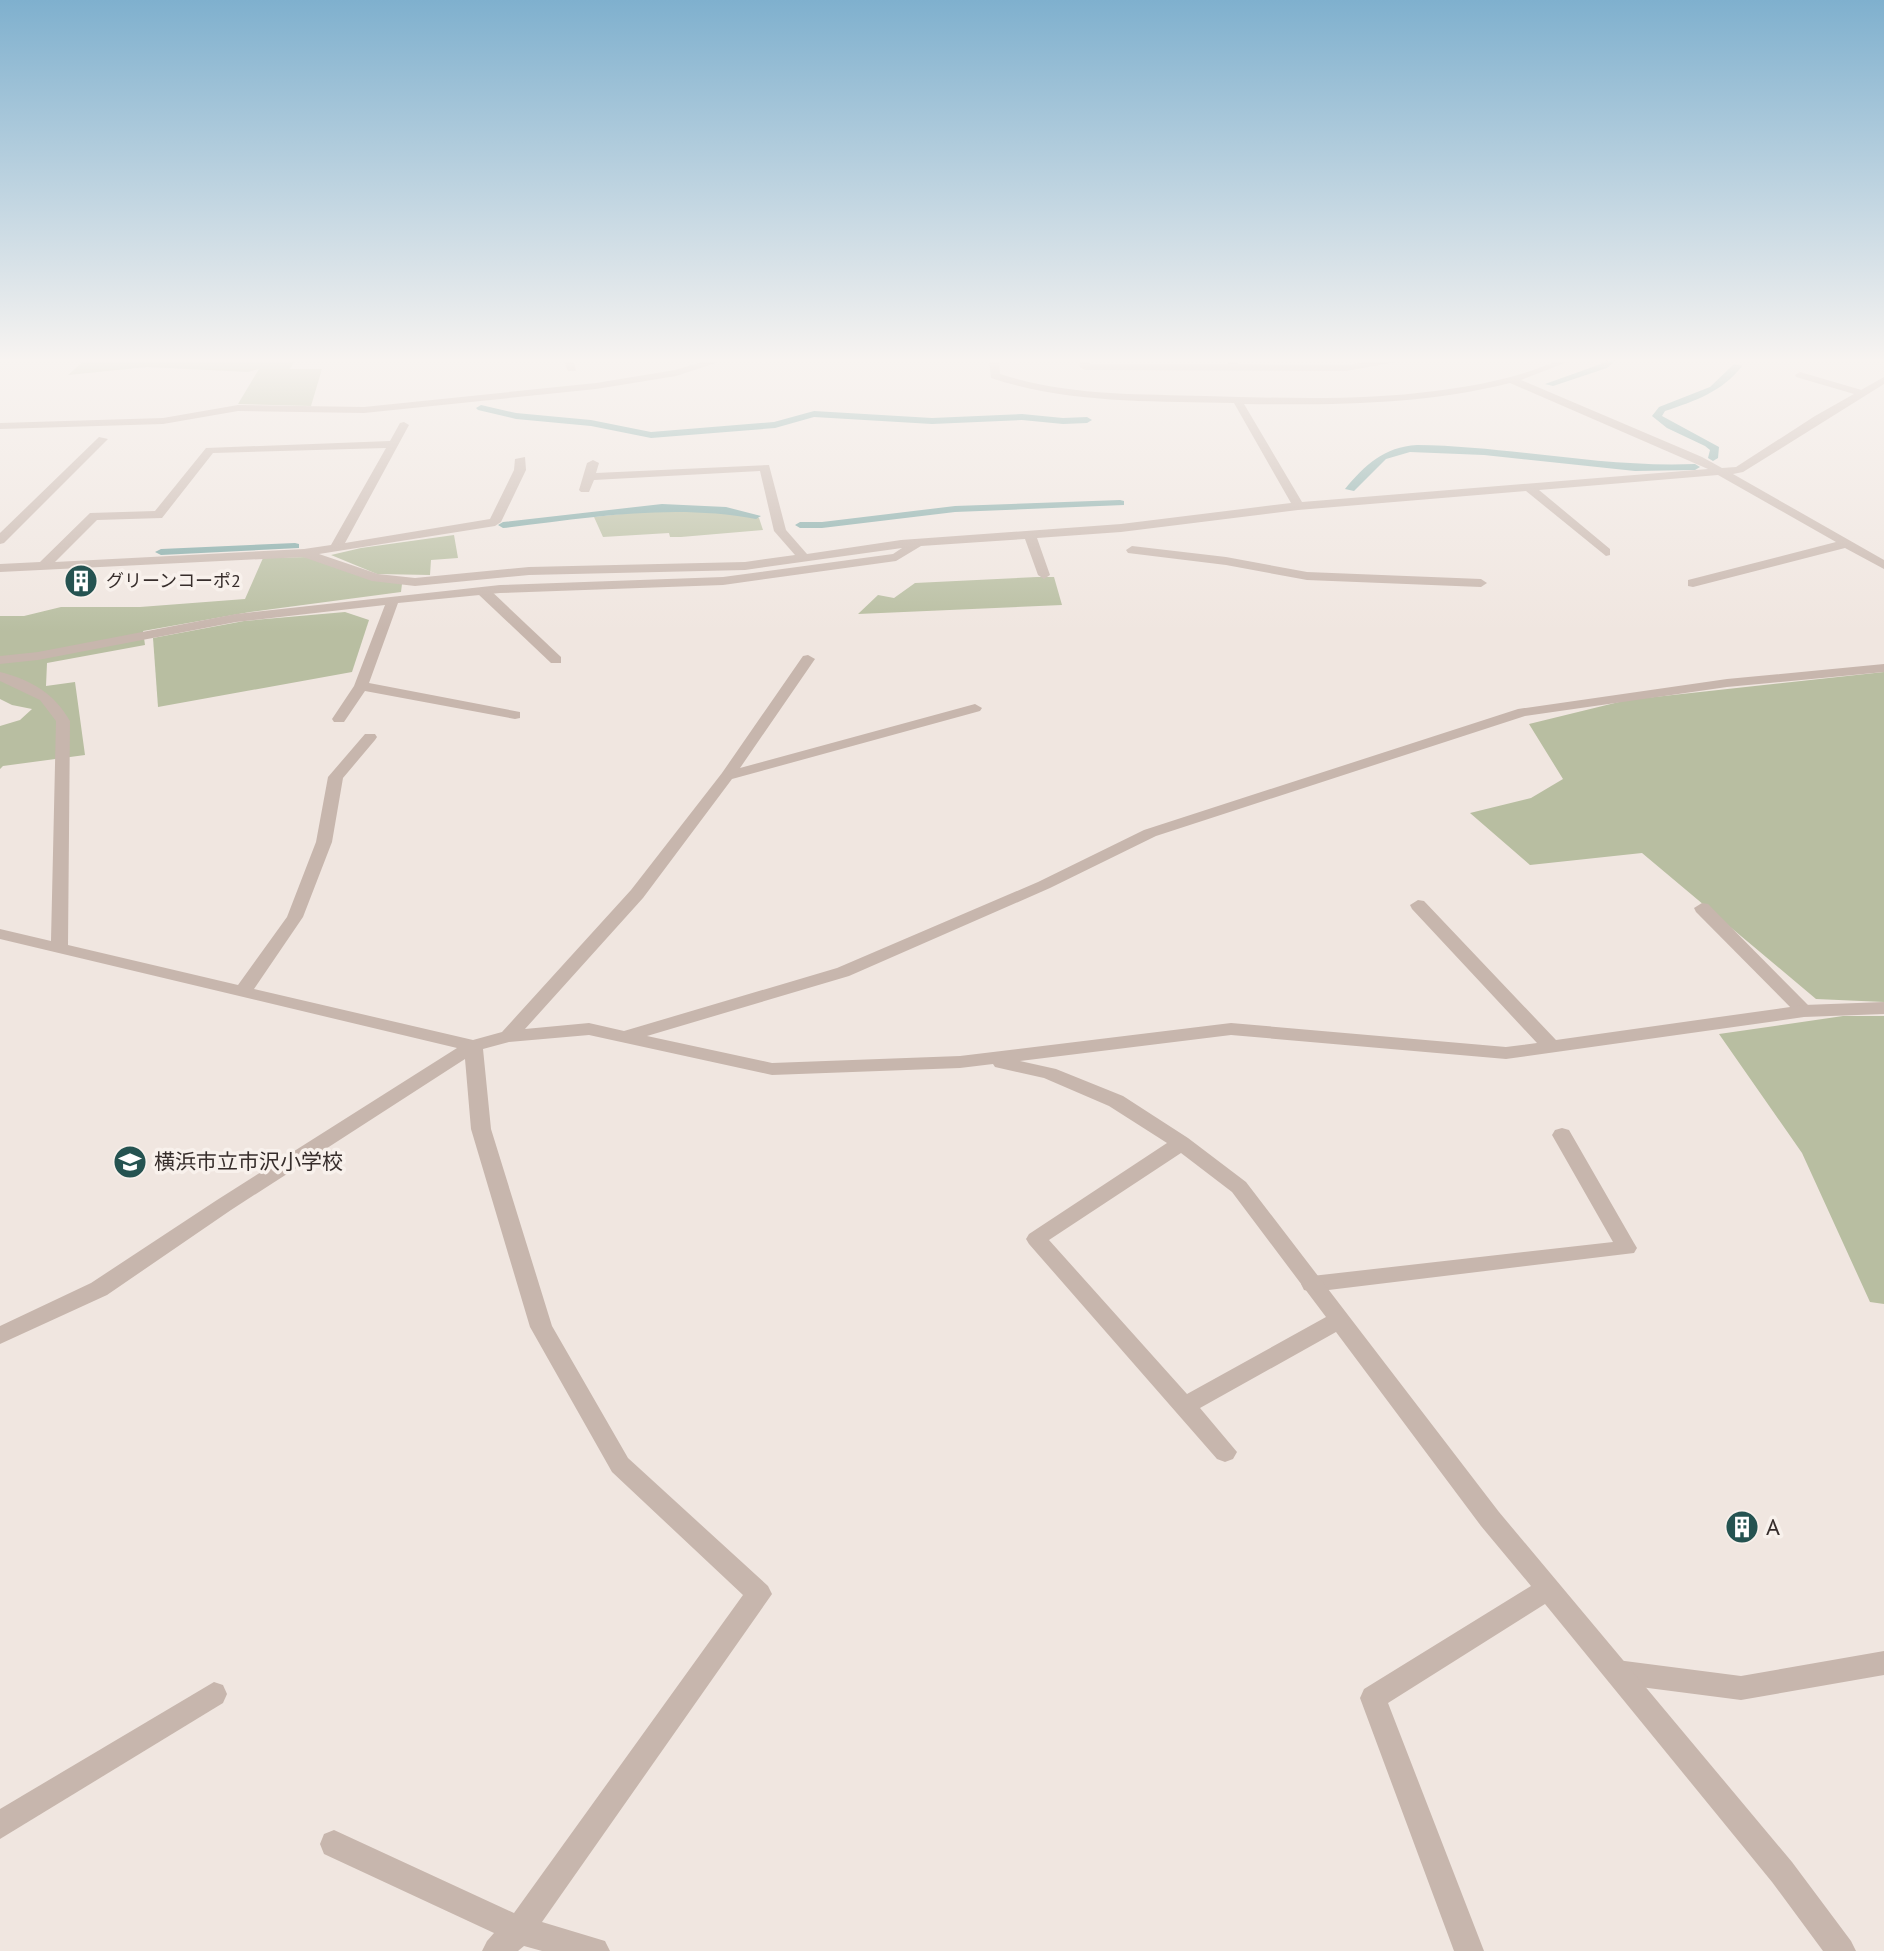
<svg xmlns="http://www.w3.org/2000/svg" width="1884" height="1951" font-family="'PT Sans','Noto Sans JP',sans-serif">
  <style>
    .green { fill: #b8bea1 }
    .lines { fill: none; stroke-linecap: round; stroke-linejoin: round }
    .stream { fill: #82aaa7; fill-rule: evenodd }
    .lane { fill: #c7b6ad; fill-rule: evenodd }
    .street { fill: #c7b6ad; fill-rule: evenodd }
    .labels { text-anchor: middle; stroke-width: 7; stroke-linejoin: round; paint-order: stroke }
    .far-poi-label { font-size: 18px; fill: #362d2b; stroke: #f8f1ec; text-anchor: start }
    .poi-label { font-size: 21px; fill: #362d2b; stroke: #f8f1ec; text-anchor: start }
    .near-poi-label { font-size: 24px; fill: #362d2b; stroke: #f8f1ec; text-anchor: start }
  </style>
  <rect width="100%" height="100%" fill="#f0e6e0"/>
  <!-- green -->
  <g class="green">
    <path d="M86,359H296L290,369H322L311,406L238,404L259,369L248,372L147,367L68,375Z"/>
    <path d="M705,509L726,510L759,518L763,530L681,537H670L669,533L603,537L594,517L648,511Z"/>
    <path d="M454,535L458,558L431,560L430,575L377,574L331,555L361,548Z"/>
    <path d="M309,557L402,584L401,592L250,612L143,631L145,645L47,663L46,686L75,682L85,755L3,766L0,769V726L20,720L32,709L12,705L0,699V616H24L61,607H140L245,599L263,558Z"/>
    <path d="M1037,577H1054L1062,605L858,614L878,595L894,598L915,583Z"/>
    <path d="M345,612L369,620L352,672L158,707L153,638L244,621Z"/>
    <path d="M1884,672V1002L1816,999L1642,853L1530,865L1470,813L1531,798L1563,779L1529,724L1627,700Z"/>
    <path d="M1843,1016H1884V1304L1870,1302L1802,1153L1719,1034Z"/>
  </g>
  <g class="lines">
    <!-- stream -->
    <g class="stream">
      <path d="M1607,359H1618L1607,368L1553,386L1545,384L1601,364Z"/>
      <path d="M1734,364L1742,366C1722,392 1695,401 1665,411L1662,416L1719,447L1718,458L1713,461L1708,458L1710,450L1705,446L1667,428L1652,416L1659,407L1710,387Z"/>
      <path d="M481,405L516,413L591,420L651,432L774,422L814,411L932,418L1022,414L1063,418L1087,417L1092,420L1087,423L1063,424L1022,420L932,424L814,417L775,428L651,438L591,426L516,419L478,410L476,408Z"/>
      <path d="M1417,445C1510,446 1602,468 1695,464L1700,467L1695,470L1635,471L1484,455L1410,452L1386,459L1354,491L1345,489C1365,465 1384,447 1417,445Z"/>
      <path d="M1120,500L1124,501V505L955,512L822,528H800L795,525L800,522H822L955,506Z"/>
      <path d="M662,504L726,507L761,516L756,519C671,503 588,518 503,528L498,525L503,522Z"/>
      <path d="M295,543L299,544V548L161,555L155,552L161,549Z"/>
    </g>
    <!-- lane -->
    <g class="lane">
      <path d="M1800,372L1865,391L1866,393L1861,396L1796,377L1795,375Z"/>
      <path d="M483,587L488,588L561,657V663H551L478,594L477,591Z"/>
      <path d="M1702,903L1708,904L1810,1007L1813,1011L1810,1015H1798L1696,912L1694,908Z"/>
      <path d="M1562,1128L1569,1130L1634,1243L1637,1248L1634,1253L1312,1292L1304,1290L1301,1284L1304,1278L1312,1276L1613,1242L1552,1135L1555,1130Z"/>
      <path d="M1884,1651V1675L1741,1700L1617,1684L1608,1680L1604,1672L1608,1664L1617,1660L1741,1676Z"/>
    </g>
    <!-- street -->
    <g class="street">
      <path d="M563,359H573L576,371H568Z"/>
      <path d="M712,359H728L676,376L596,389L364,413L238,411L163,424L0,429V423L163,418L238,405L364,407L596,383L675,370Z"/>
      <path d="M989,359H999L1000,374C1067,396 1137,394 1206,396C1282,398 1360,401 1435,391C1465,387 1496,382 1524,373C1542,368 1556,359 1575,359L1521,380L1702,457L1722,468L1736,467L1815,416L1884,377V384L1743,472L1733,474L1884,560V569L1845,548L1693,587L1688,586V580L1836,542L1718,475L1539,490L1610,549V555L1606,556L1526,491L1298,510L1121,532L1037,538L1050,575L1044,579L1038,575L1025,539L921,546L896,561L723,585L500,593L398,603L369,683L520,712V718L515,719L365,691L344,722H334L332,719L354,686L385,605L236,622L38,660L0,664V656L38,652L236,614L500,585L723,577L893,554L902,548L745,570L529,575L415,586L372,581L303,557L0,572V564L40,562L90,513L155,511L206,448L390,441L400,423L404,422L409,425L345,543L490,519L514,470L515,459L525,457L526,470L501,522L495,526L319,554L378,574L415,578L529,567L745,562L795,555L774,531L760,471L594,480L589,492H581L579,490L587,463L593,460L599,463L596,473L769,465L786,530L807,554L901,540L1121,524L1291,503L1234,403C1152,401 1070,404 991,378ZM1510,383L1708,469L1302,502L1244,404C1333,405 1423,405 1510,383ZM386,448L331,545L304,549L55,562L97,520L162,518L213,453Z"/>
      <path d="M1079,359H1089L1090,364H1228L1226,359H1236L1238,364L1346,365L1387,359H1412L1346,371L1085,370L1080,367Z"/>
      <path d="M99,437L108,439L4,543L0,544V533Z"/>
      <path d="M1132,546L1226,557L1307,572L1481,579L1487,583L1481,587L1307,580L1226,565L1128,553L1126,550Z"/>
      <path d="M808,655L815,659L740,768L975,704L982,708L980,711L732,779L643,898L525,1029L589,1023L624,1031L837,968L1038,882L1144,830L1518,709L1727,679L1884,664V672L1727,687L1525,716L1156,836L1050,888L849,976L647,1036L772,1063L960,1056L1231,1023L1506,1047L1537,1043L1412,909L1410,905L1418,900L1424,901L1556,1040L1804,1005L1884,1002V1014L1804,1017L1506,1059L1231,1035L1020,1061L1056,1069L1123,1096L1188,1138L1246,1182L1499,1512L1792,1862L1851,1941L1856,1951H1823L1772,1882L1545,1604L1388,1703L1484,1951H1454L1360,1698L1364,1689L1531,1586L1481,1526L1336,1332L1200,1408L1237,1452L1233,1459L1225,1462L1217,1459L1029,1244L1026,1239L1029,1234L1167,1143L1109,1106L1044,1078L995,1067L993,1064L960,1068L772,1075L589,1035L509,1042L483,1049L491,1129L552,1326L628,1458L768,1586L772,1594L542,1922L605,1941L610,1951H542L524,1946L518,1951H482L487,1941L494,1933L324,1854L320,1844L324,1834L334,1830L514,1913L743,1595L612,1472L530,1327L471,1129L465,1059L231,1210L107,1295L0,1344V1326L91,1283L217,1200L457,1048L0,939V929L51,941L56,721L40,700L0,681V672C31,680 54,693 70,721L68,945L238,985L287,917L316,842L328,777L365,734H375L377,737L375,740L343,778L332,842L303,917L254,989L473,1040L502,1032L631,890L722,773L803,656ZM1181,1153L1232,1192L1326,1317L1187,1394L1049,1240Z"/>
      <path d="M214,1682L223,1685L227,1694L223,1703L0,1839V1809Z"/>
    </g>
  </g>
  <!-- sky -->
  <linearGradient id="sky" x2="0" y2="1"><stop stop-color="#7fb0ce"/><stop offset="0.57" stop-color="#f8f4f1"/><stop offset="1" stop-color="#f8f4f1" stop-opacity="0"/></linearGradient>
  <rect width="1884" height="632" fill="url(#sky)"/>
  <!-- icons -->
  <defs>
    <symbol id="building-disc" viewBox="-11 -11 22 22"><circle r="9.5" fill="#255351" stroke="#f8f1ec"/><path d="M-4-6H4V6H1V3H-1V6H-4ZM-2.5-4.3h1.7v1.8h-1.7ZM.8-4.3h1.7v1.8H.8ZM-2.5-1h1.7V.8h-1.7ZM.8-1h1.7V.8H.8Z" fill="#fff"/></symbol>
    <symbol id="school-disc" viewBox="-11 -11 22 22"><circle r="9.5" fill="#255351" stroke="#f8f1ec"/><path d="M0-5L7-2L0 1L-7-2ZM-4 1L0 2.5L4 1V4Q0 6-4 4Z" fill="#fff"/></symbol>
  </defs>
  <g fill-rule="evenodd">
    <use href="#building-disc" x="62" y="562" width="38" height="38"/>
    <use href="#school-disc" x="111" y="1143" width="38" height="38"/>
    <use href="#building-disc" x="1723" y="1508" width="38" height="38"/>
  </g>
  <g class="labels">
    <!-- far-poi labels -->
    <g class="far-poi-label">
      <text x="106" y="587">グリーンコーポ2</text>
    </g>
    <!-- poi labels -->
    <g class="poi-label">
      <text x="154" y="1169">横浜市立市沢小学校</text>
    </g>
    <!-- near-poi labels -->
    <g class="near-poi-label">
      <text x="1766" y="1535">A</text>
    </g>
  </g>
</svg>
